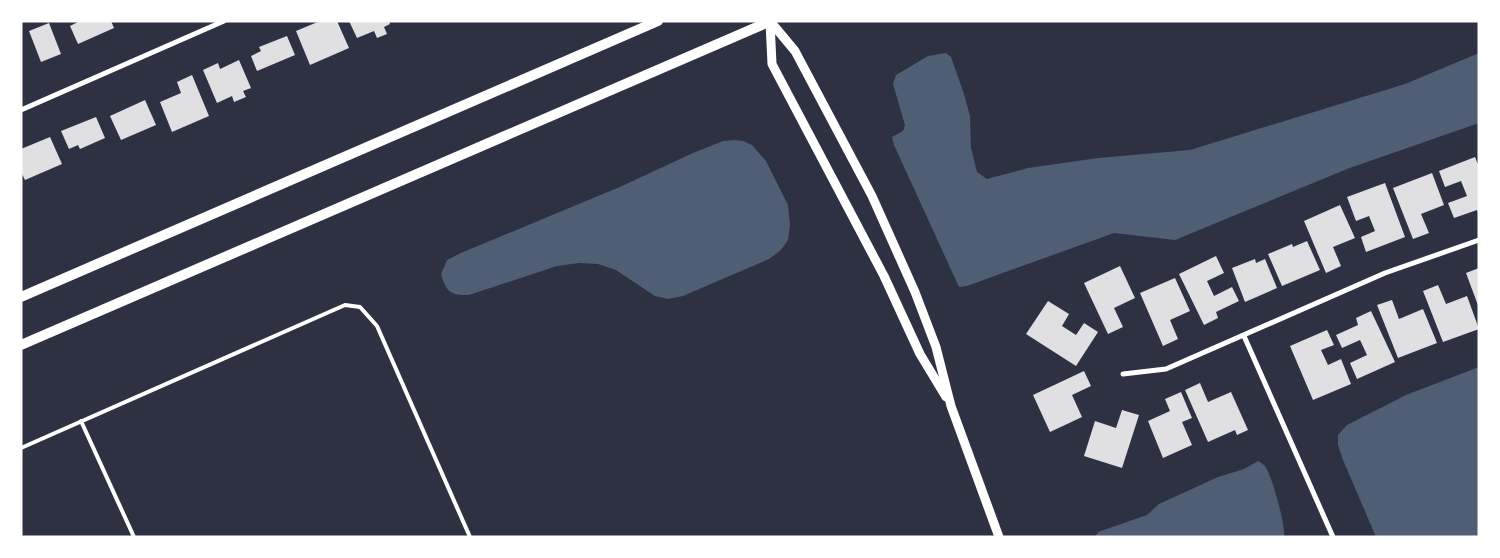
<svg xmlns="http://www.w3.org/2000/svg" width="1500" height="558" font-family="'Fira Sans Condensed',sans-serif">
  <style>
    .water { fill: #4f5d75 }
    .building { fill: #e0e0e3 }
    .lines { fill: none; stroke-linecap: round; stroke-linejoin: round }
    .service { stroke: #fff; stroke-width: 4 }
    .minor { stroke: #fff; stroke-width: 5 }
    .tertiary { stroke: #fff; stroke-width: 9 }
    .secondary { stroke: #fff; stroke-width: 10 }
  </style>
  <rect width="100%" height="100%" fill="#2d3142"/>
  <!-- water -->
  <g class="water">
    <path d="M946,53L951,57L964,94L970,116L971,148L977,172L987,179L1028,168L1098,158L1190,150L1405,84L1479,53V123L1347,169L1175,240L1114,233L967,286L959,287L894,145L892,137L903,131L905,125L893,84L896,75L928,56Z"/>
    <path d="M734,140L743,141L752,145L766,161L788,205L790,225L788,240L781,250L769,259L683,296L668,299L655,296L616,270L598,264L579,263L557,266L469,295C450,296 446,291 441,274L447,260L461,253L622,186L693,153L723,141Z"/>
    <path d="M1479,367V537H1376L1343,460L1338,445V435L1347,425L1406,395Z"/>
    <path d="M1258,461C1261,463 1263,464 1265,466C1272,476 1286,526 1284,537H1095L1098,532L1147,515L1159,504L1218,477L1244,469Z"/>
  </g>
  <!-- building -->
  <g class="building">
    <path d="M80,21H111L114,28L78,44L70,26Z"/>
    <path d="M320,21H337L349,48L310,65L296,31Z"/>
    <path d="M349,21H389L390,24L384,27L387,34L377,38L374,31L357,38Z"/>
    <path d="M49,23L61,54L41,62L29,31Z"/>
    <path d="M287,36L295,55L257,71L251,56L261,51L259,47Z"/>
    <path d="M239,60L251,88L243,91L246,97L234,102L232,96L217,103L203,70L218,63L220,69Z"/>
    <path d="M192,75L209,116L172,132L160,102L181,93L177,82Z"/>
    <path d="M145,100L156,125L121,140L110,116Z"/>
    <path d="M96,117L105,138L80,149L78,145L69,149L61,131Z"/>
    <path d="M50,137L62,164L25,180L21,172V149Z"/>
    <path d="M1475,157L1479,167V215L1477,210L1454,218L1448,203L1467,196L1461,181L1445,187L1439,171Z"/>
    <path d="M1432,173L1444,205L1421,214L1429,233L1413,239L1393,188Z"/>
    <path d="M1385,183L1405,237L1366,252L1361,237L1375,231L1369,216L1356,221L1347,197Z"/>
    <path d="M1340,205L1355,238L1333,247L1341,266L1326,273L1304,221Z"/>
    <path d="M1307,241L1320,270L1282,286L1268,254L1292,244L1293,247Z"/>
    <path d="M1216,256L1224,273L1207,281L1214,296L1232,287L1239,301L1216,312L1218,318L1204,325L1179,274Z"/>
    <path d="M1255,259L1256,263L1265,259L1277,288L1245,302L1232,268Z"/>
    <path d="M1120,266L1135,298L1114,308L1123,327L1108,334L1084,283Z"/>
    <path d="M1479,268V308L1466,273Z"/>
    <path d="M1175,278L1190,311L1170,320L1178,339L1163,346L1140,293Z"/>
    <path d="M1438,285L1446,304L1467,296L1479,329L1443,342L1423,291Z"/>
    <path d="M1392,300L1399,319L1423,309L1437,343L1398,358L1377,305Z"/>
    <path d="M1048,301L1069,314L1062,326L1076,335L1084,323L1098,332L1076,366L1026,334Z"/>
    <path d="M1371,311L1395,362L1357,379L1350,363L1367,355L1360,340L1342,348L1336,335L1358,325L1356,318Z"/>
    <path d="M1327,330L1334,345L1321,350L1328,365L1341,359L1351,384L1313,400L1290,346Z"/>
    <path d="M1084,371L1091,386L1072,395L1082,417L1050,432L1033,395Z"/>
    <path d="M1200,383L1208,402L1231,392L1248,430L1237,435L1235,430L1208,442L1185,390Z"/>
    <path d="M1181,392L1192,418L1182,422L1192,445L1163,458L1148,421L1170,411L1165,399Z"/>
    <path d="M1122,410L1139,415L1122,468L1084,456L1095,421L1116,428Z"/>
  </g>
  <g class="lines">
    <!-- service -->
    <g class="service">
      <path d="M81,421L134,537"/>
      <path d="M21,448L345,305L360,307L377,326L470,537"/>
    </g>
    <!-- minor -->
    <g class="minor">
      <path d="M21,110L224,21"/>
      <path d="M1244,336L1333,537"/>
      <path d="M1123,374L1166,369L1385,273L1479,240"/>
    </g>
    <!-- tertiary -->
    <g class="tertiary">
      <path d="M770,21L795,51L872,196L915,292L936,347L951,406L999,537"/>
      <path d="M770,22L772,64L884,276L920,354L946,397"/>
    </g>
    <!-- secondary -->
    <g class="secondary">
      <path d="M21,297L658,21"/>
      <path d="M21,345L771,21"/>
    </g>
  </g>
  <!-- border -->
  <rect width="1500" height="558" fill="none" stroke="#ffffff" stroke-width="45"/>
</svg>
